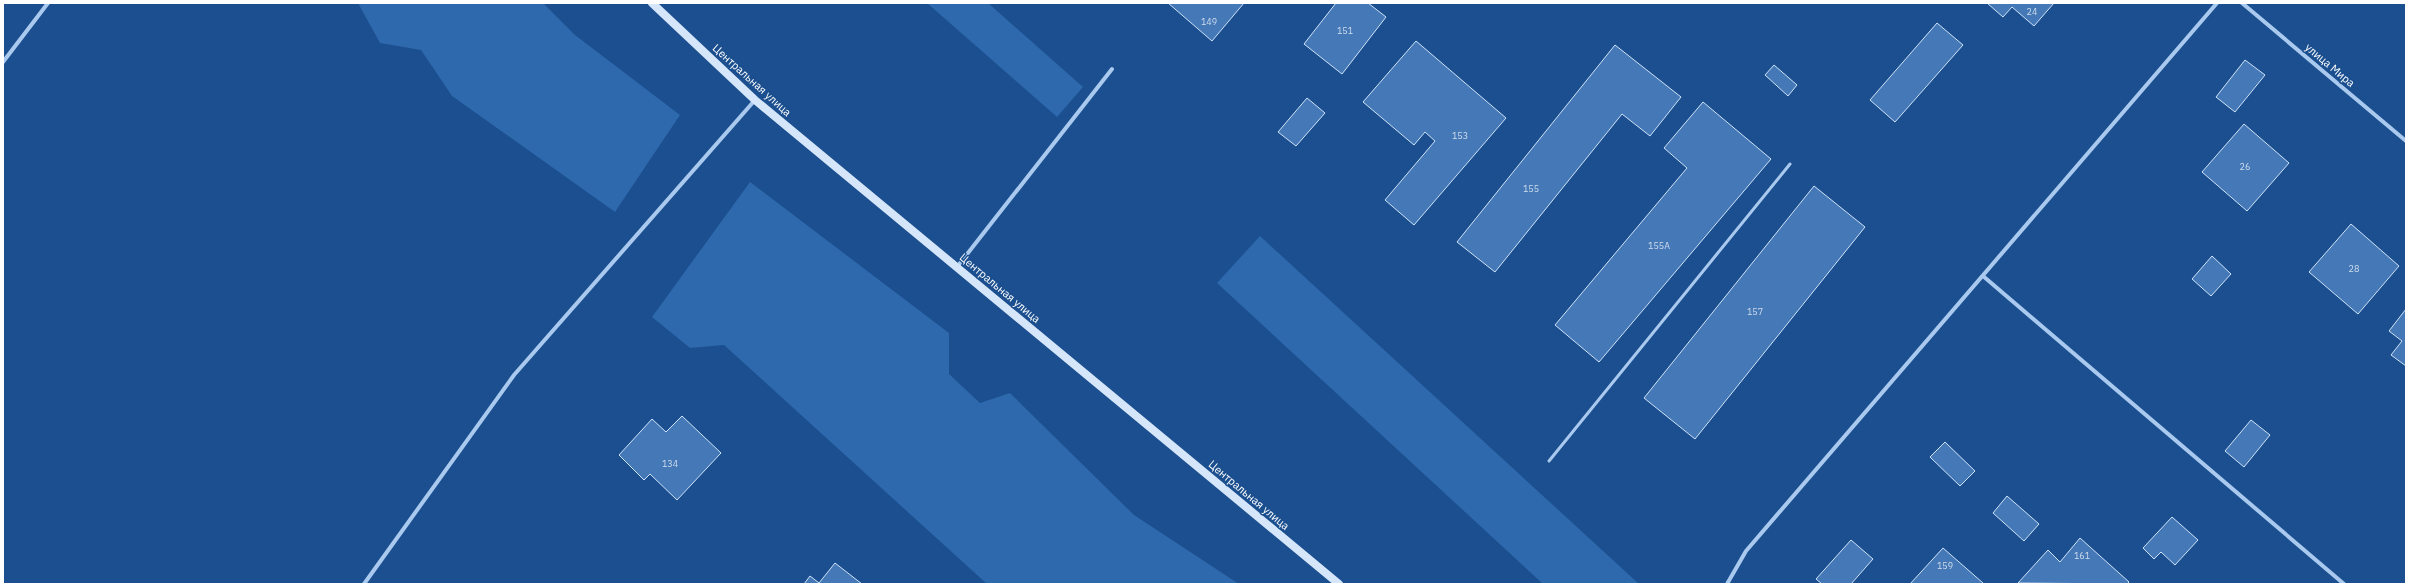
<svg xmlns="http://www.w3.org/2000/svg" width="2409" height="587" font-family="'IBM Plex Sans',sans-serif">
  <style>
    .green { fill: #2e69ad }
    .building { fill: #4478b7; stroke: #cfe3fa }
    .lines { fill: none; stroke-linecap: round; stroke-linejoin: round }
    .lane { stroke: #a9c9ee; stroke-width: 3 }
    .street { stroke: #a9c9ee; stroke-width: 4 }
    .secondary { stroke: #d6e6fa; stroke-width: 8 }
    .labels { text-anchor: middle; stroke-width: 3; stroke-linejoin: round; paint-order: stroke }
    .number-label { font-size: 9px; fill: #d0dded }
    .street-label { font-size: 11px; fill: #fff; stroke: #1b4f8f }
  </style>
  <rect width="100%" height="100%" fill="#1b4f8f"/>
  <!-- green -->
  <g class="green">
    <path d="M358,3H543L575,35L680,115L615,212L452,96L421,50L380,43Z"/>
    <path d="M927,3H988L1083,87L1057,117Z"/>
    <path d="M750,182L949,333V374L980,403L1010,393L1134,515L1239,584H987L724,345L690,348L652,317Z"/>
    <path d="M1260,236L1639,584H1543L1217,283Z"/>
  </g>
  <!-- building -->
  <g class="building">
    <path d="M1168,3H1244L1212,41Z"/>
    <path d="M1336,3H1368L1386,17L1342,74L1304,44Z"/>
    <path d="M1987,3H2054L2034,26L2012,7L2003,17Z"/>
    <path d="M1937,23L1963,45L1895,122L1870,100Z"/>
    <path d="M1416,41L1506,118L1414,225L1385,200L1435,141L1425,132L1414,145L1363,102Z"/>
    <path d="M1615,45L1681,97L1650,136L1622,114L1495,272L1457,242Z"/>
    <path d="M2245,60L2265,75L2235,112L2216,97Z"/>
    <path d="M1774,65L1797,85L1788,96L1765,75Z"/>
    <path d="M1307,98L1325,113L1296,146L1278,132Z"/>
    <path d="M1703,102L1771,159L1599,362L1555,325L1687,168L1664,148Z"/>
    <path d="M2244,124L2289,163L2247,211L2202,172Z"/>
    <path d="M1814,186L1865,227L1695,439L1644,398Z"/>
    <path d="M2351,224L2399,266L2358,314L2309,272Z"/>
    <path d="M2212,256L2231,274L2211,296L2192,279Z"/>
    <path d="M2406,309V366L2391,355L2402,341L2389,331Z"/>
    <path d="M682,416L721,453L677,500L650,474L644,480L619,455L652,419L666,432Z"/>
    <path d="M2251,420L2270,435L2244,467L2225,451Z"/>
    <path d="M1945,442L1975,471L1960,486L1930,457Z"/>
    <path d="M2007,496L2039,524L2024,541L1993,513Z"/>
    <path d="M2172,517L2198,540L2175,565L2161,552L2154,559L2143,548Z"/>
    <path d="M2080,538L2129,582L2127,584L2018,583L2048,550L2060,562Z"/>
    <path d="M1851,540L1873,559L1851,584H1822L1816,579Z"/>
    <path d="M1943,548L1983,583L1982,584H1910Z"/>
    <path d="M835,563L862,584H804L810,576L819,583Z"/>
  </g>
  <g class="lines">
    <!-- lane -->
    <path class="lane" d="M1549,461L1790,164"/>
    <!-- street -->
    <g class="street">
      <path d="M2242,3L2406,141"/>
      <path d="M3,62L48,3"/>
      <path d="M957,267L1112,69"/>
      <path d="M1983,276L2344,584"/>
      <path d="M364,584L514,375L755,100"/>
      <path d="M1727,584L1746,551L2217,3"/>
    </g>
    <!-- secondary -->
    <path class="secondary" d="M652,3L755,100L1339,584"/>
  </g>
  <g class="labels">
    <!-- number labels -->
    <g class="number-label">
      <text x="2032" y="15">24</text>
      <text x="1209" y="25">149</text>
      <text x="1345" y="34">151</text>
      <text x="1460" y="139">153</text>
      <text x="2245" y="170">26</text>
      <text x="1531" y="192">155</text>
      <text x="1659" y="249">155А</text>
      <text x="2354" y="272">28</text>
      <text x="1755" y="315">157</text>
      <text x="670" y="467">134</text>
      <text x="2082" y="559">161</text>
      <text x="1945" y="569">159</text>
    </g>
    <!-- street labels -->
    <g class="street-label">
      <text transform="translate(2330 65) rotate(40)" y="4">улица Мира</text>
      <text transform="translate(752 80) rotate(42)" y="4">Центральная улица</text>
      <text transform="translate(1000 288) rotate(40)" y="4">Центральная улица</text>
      <text transform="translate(1249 495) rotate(40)" y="4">Центральная улица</text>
    </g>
  </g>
  <!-- border -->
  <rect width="2409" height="587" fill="none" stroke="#ffffff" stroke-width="8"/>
</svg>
